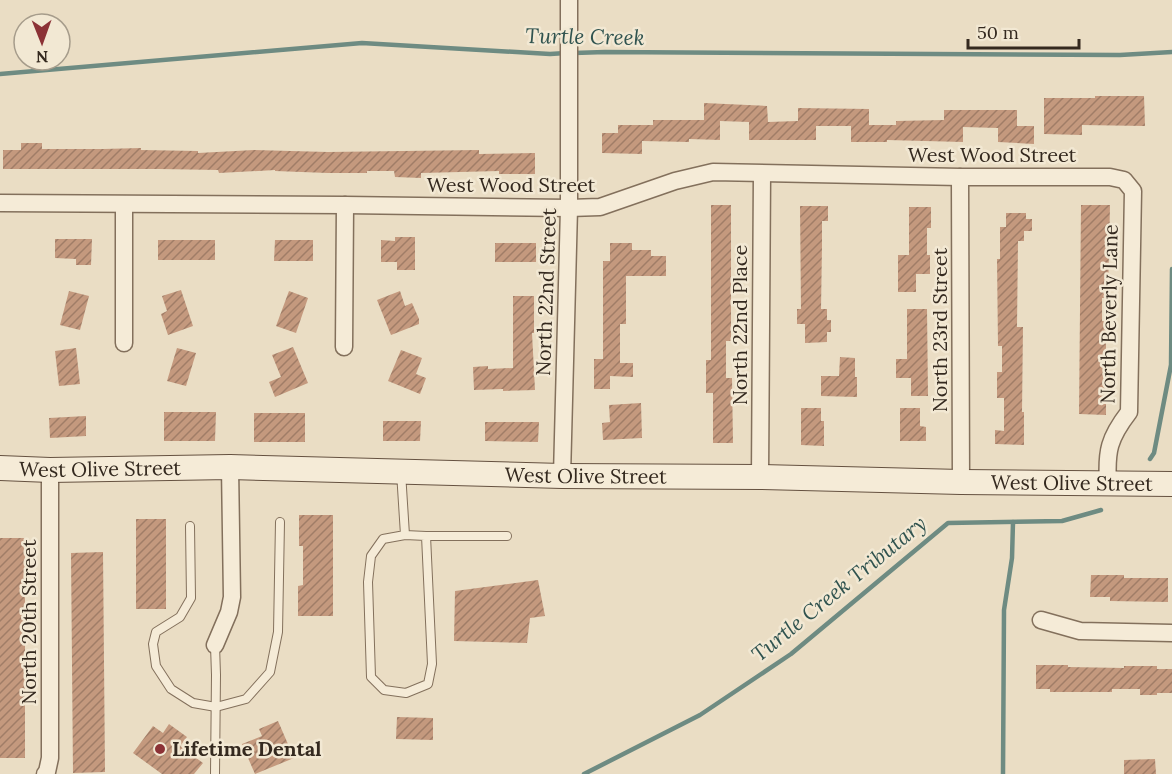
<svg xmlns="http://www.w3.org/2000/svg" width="1172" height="774" font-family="Lora,serif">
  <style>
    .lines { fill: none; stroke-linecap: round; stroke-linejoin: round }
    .stream { stroke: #6e8b82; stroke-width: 4.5 }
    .building { fill: url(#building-hatch) }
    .service-casing { stroke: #83705c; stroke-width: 10 }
    .minor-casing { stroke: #83705c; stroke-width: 19 }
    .secondary-casing { stroke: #655140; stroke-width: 26 }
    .service { stroke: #f5ebd7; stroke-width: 8 }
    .minor { stroke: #f5ebd7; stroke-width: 16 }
    .secondary { stroke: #f5ebd7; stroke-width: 24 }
    .poi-dot { fill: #8c3236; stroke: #f2e8d3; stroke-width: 2 }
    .labels { text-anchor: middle; stroke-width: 5; stroke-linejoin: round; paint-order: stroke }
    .street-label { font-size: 20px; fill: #34291f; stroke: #f2e8d3 }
    .poi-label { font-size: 20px; font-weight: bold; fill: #34291f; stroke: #f2e8d3; text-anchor: start }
    .water-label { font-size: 21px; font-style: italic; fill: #30534f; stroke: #f2e8d3 }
  </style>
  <defs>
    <pattern id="building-hatch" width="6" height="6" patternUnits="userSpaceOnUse" patternTransform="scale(1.5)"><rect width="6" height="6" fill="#c4997e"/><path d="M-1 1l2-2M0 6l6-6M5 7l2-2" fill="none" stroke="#a07d67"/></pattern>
  </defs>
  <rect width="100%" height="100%" fill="#eaddc4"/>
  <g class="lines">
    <!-- stream -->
    <g class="stream">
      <path d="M574,53L605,52L1120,55L1172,52"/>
      <path d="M0,74L362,43L550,54L566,53"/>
      <path d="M1150,459L1154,453L1171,365L1172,269"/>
      <path d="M584,774L700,715L791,654L948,523L1062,521L1101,510"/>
      <path d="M1003,774L1004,610L1012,558L1013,522"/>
    </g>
  </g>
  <!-- building -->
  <g class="building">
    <path d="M1095,96H1144L1145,126L1082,125V135L1044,134V98H1095Z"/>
    <path d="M704,103L767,106L768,122L798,121V108L869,109V125H896V121L944,120V110H1017V126H1034V144L998,142V128L963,127V142L887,140V142H851V126H816V140H749V122L720,121V140L689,139V142L642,141V154L602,153V133H618V125H653V120H704Z"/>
    <path d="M21,143H42V149H103L141,148V150L198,151V153L254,150L328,152L479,150V154L535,153V174H499V171L421,173V178L395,177L394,171H367V173H328L275,171V170L219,173L218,170L159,169H3V150H21Z"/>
    <path d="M711,205H731V341H726V378H732L733,443H713V393H706V360H711Z"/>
    <path d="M1081,205H1110L1108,298H1102V321H1106V415L1079,414Z"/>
    <path d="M800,206H828V221H822V245L821,309H827V320H831V332H827V342L805,343V324H797V309H801Z"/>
    <path d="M909,207H931V228H927V255H930V274H916V292H898V255H909Z"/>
    <path d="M1006,213H1026V219H1032V231H1024V241H1018L1017,327H1023L1022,412H1024V445L995,444V430L1004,431V398H997V372H1002V346H998L997,259H1000V227H1006Z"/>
    <path d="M395,237H415V270H397V262H381V240L395,241Z"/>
    <path d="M55,239H92L91,265H76V259L55,258Z"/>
    <rect x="158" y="240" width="57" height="20"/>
    <path d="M275,240H313V261H274Z"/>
    <rect x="495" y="243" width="41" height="19"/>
    <path d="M610,243H632V250H651V256H666V276H626V324H620V363H633V377L610,376V389H594V359H603V261H610Z"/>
    <path d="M181,290L193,326L168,335L161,314L167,311L162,296Z"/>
    <path d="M69,291L89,296L80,330L60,325Z"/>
    <path d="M289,291L308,298L296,333L276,326Z"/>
    <path d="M400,291L405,306L412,303L419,319V324L391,335L377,300Z"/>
    <path d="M513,296H534V333H532L535,390L503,391V389L474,390L473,367L488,366V369L513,368Z"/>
    <path d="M907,309H927L928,396H911V378H896V359H907Z"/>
    <path d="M293,347L308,383L275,397L269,382L281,377L272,355Z"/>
    <path d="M76,348L80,384L59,386L55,351Z"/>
    <path d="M177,348L196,353L186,386L167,381Z"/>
    <path d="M401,350L422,358L416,374L426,378L420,394L388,381Z"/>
    <path d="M840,357L855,358V377H857V397L821,396V376H839Z"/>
    <path d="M641,403L642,438L603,440L602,423L610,422L609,405Z"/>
    <path d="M801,408H821V421H824V446L801,445Z"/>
    <path d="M900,408H920V426L926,427V441H900Z"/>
    <path d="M164,412H216L215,441H164Z"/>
    <rect x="254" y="413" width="51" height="29"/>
    <path d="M86,416V436L50,438L49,418Z"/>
    <path d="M383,421H421L420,441H383Z"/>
    <path d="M485,422H539L538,442L485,441Z"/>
    <path d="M299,515H333V616H298V586L303,585V546H299Z"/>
    <rect x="136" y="519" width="30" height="90"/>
    <rect x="0" y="538" width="25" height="220"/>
    <path d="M103,552L105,772L73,773L71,553Z"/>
    <path d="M1091,575H1124V578H1168V602L1110,601V597H1090Z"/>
    <path d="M538,580L545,616L530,618L527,643L454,641L455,591Z"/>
    <path d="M1036,665H1068V667L1124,668V666H1157V669H1172V693H1157V695H1140V689H1112V692H1050V689H1036Z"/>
    <path d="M397,717L433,718V740L396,739Z"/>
    <path d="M278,721L294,758L255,774L242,744L262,736L259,729Z"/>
    <path d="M169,724L187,737L180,746L203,763L194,774H162L133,753L153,726L163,733Z"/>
    <path d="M1155,759L1156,774H1124V760Z"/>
  </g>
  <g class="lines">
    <defs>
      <g id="service">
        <path d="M401,472L405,535L383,539L371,556L368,582L371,677L384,690L406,693L428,684L432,664L426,536L405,535"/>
        <path d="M190,526L191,598L180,617L156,632L153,644L156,666L171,689L193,703L216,707L246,699L270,672L278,632L280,522"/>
        <path d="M426,536H507"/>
        <path d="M215,774L216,675L215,645"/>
      </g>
      <g id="minor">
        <path d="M960,177L961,482"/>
        <path d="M0,203L345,205L569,208L600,207L675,181L713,172L960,177H1110L1124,180L1133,191L1129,412C1109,438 1106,451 1108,483"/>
        <path d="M124,205V343"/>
        <path d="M344,347L345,205"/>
        <path d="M562,476L569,208V0"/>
        <path d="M760,477L762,174"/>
        <path d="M1041,620L1080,631L1172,633"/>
        <path d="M215,645L229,612L232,597L230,467"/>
        <path d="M45,774L47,772L50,758V470"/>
      </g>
      <g id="secondary">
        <path id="s1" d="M0,468L50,470L230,467L562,476L760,477L961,482L1172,484"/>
      </g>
    </defs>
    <!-- service casing -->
    <use href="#service" class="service-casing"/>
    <!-- minor casing -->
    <use href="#minor" class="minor-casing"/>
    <!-- secondary casing -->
    <use href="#secondary" class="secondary-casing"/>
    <!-- service -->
    <use href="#service" class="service"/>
    <!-- minor -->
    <use href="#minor" class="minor"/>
    <!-- secondary -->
    <use href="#secondary" class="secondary"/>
  </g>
  <!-- markers -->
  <circle class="poi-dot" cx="160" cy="749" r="6"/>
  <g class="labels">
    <!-- street labels -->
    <g class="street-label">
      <text x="992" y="162">West Wood Street</text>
      <text x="511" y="192">West Wood Street</text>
      <text transform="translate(546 292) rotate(-88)" y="7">North 22nd Street</text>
      <text transform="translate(1109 314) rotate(-89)" y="7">North Beverly Lane</text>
      <text transform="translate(740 325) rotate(-90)" y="7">North 22nd Place</text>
      <text transform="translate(940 330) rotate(-90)" y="7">North 23rd Street</text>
      <text dy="7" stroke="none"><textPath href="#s1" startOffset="100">West Olive Street</textPath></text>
      <text dy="7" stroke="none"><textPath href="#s1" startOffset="586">West Olive Street</textPath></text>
      <text dy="7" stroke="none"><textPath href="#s1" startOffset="1072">West Olive Street</textPath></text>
      <text transform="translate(29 622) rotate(-90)" y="7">North 20th Street</text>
    </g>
    <!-- poi labels -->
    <g class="poi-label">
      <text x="172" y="756">Lifetime Dental</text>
    </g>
    <!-- water labels -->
    <g class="water-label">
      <text transform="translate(585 37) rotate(1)" y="7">Turtle Creek</text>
      <text transform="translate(839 589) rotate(-39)" y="7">Turtle Creek Tributary</text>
    </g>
  </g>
  <!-- north arrow -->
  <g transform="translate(42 42) rotate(179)"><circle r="28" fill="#f2e8d3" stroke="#a69c8b" stroke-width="1.5"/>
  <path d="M0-4.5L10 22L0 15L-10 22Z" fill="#8c3236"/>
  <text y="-9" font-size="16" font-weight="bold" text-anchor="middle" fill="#34291f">N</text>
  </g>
  <!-- scale -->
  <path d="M968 39v9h111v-9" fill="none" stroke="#34291f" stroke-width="3"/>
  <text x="977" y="39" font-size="18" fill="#34291f" stroke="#f2e8d3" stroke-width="4.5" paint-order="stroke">50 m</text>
</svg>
